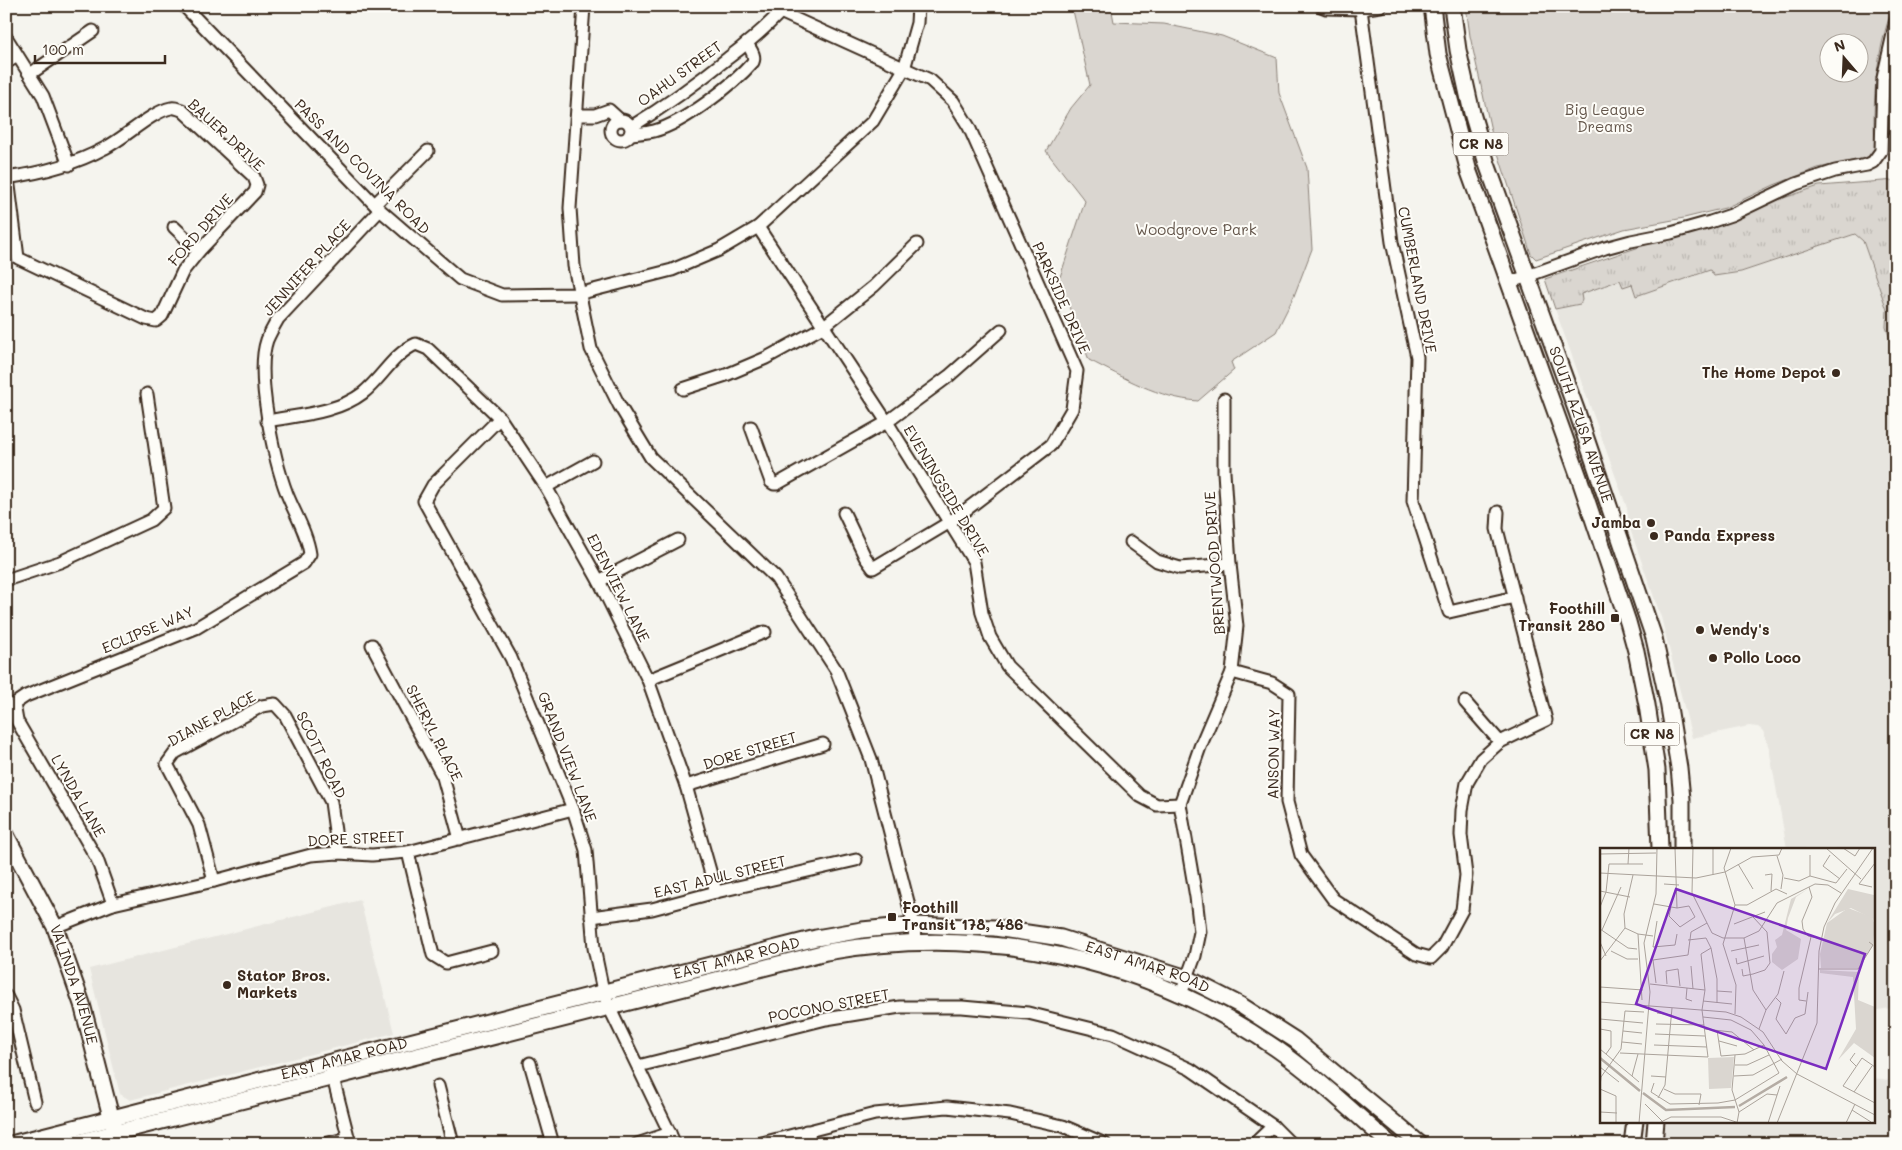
<svg xmlns="http://www.w3.org/2000/svg" width="1902" height="1150" font-family="Mali,sans-serif">
  <style>
    .built { fill: #e7e5df }
    .grass { fill: url(#grass-tufts); stroke: #8a8077 }
    .green { fill: #dad6d0; stroke: #8a8077; fill-rule: evenodd }
    .lines { fill: none; stroke-linecap: round; stroke-linejoin: round }
    .minor-casing { stroke: #3b2a1e; stroke-width: 15 }
    .major-casing { stroke: #3b2a1e; stroke-width: 19 }
    .minor { stroke: #fdfcf7; stroke-width: 11 }
    .major { stroke: #fdfcf7; stroke-width: 15 }
    .poi-dot { fill: #3b2a1e; stroke: #fdfcf7; stroke-width: 2 }
    .labels { text-anchor: middle; stroke-width: 4; stroke-linejoin: round; paint-order: stroke }
    .shield { fill: #fdfcf7; stroke: #75695f; stroke-width: 1 }
    .shield-label { font-size: 14px; font-weight: bold; fill: #3b2a1e }
    .street-label { font-size: 15px; fill: #3b2a1e; stroke: #fdfcf7 }
    .park-label { font-size: 15px; fill: #63554a; stroke: #fdfcf7 }
    .poi-label { font-size: 15px; font-weight: bold; fill: #3b2a1e; stroke: #fdfcf7; text-anchor: start }
    .inset-river { fill: none; stroke: #b4aca4; stroke-width: 2.5 }
    .inset-road { fill: none; stroke: #aba39b; stroke-width: 1 }
    .view { fill: #7b2cbf; fill-opacity: 0.15; stroke: #7b2cbf; stroke-width: 2.5 }
    .inset-edge { fill: none; stroke: #3b2a1e; stroke-width: 2.5 }
  </style>
  <defs>
    <pattern id="grass-tufts" width="24" height="20" patternUnits="userSpaceOnUse" patternTransform="scale(1.25)"><rect width="24" height="20" fill="#dad6d0"/><path d="M3 7l-1-3M5 7V3M7 7l1-3M15 17l-1-3M17 17v-4M19 17l1-3" fill="none" stroke="#bcb8b2"/></pattern>
  </defs>
  <rect width="100%" height="100%" fill="#f5f4ee"/>
  <filter id="ink" filterUnits="userSpaceOnUse"><feTurbulence type="fractalNoise" baseFrequency=".02" numOctaves="2"/><feDisplacementMap in="SourceGraphic" scale="10" xChannelSelector="R" yChannelSelector="G"/><feConvolveMatrix kernelMatrix="1 2 1 2 8 2 1 2 1" color-interpolation-filters="sRGB"/></filter>
  <g filter="url(#ink)">
    <!-- built -->
    <g class="built">
      <path d="M1855,234L1860,236L1863,241L1887,310L1886,327L1896,357V1007L1873,1011V849H1787L1769,748L1763,731L1758,727L1749,726L1692,738L1661,617L1629,526L1627,508L1555,309L1580,304V294L1621,280L1632,284L1636,296L1710,270L1741,272Z"/>
      <path d="M360,900L394,1033L130,1100L120,1094L89,969Z"/>
      <path d="M1873,1078L1896,1081V1144H1654L1656,1121H1873Z"/>
    </g>
    <!-- grass -->
    <path class="grass" d="M1896,180V357L1886,327L1887,310L1863,241L1855,234L1741,272L1714,276L1710,270L1636,296L1632,284L1623,287L1620,280L1581,294L1582,300L1580,304L1555,309L1545,279L1819,186Z"/>
    <!-- green -->
    <g class="green">
      <path d="M1072,6H1111L1114,22L1164,24L1222,36L1277,58L1279,93L1307,168L1312,249L1294,296L1276,332L1231,362L1234,370L1198,401C1158,398 1125,378 1089,360L1059,280L1085,201L1046,151L1071,108L1090,85Z"/>
      <path d="M1466,6H1893C1876,53 1872,99 1875,148L1871,155L1865,158L1818,168L1774,185L1725,208L1684,218L1624,229L1536,259L1531,254L1492,135L1470,36ZM1830,42H1860V72H1830Z"/>
    </g>
    <g class="lines">
      <defs>
        <g id="minor">
          <path d="M184,6L380,210L460,279L502,295L578,294L672,270L719,250L758,227L873,121L904,69L917,23L918,6"/>
          <path d="M584,6L570,208L574,266L591,349L619,405L651,458L776,578L836,670L871,759L914,925L915,942"/>
          <path d="M1321,6L1326,8L1361,9L1380,6"/>
          <path d="M1361,9L1392,242L1417,357L1413,501L1449,612L1515,597"/>
          <path d="M780,12L930,80L953,101L969,127L1077,371L1072,409L1051,445L950,522L873,568L865,557L844,513"/>
          <path d="M6,37L43,96L69,165"/>
          <path d="M6,63L17,56"/>
          <path d="M30,74L93,31"/>
          <path d="M577,115H595L609,110L620,120"/>
          <circle cx="621" cy="130" r="10"/>
          <path d="M631,127C665,106 697,83 728,58C748,43 768,26 785,7"/>
          <path d="M630,134C638,133 646,133 654,131C684,123 733,85 753,62C756,55 750,49 747,43"/>
          <path d="M6,178C41,173 74,165 105,148C125,138 151,112 171,108C175,107 178,109 182,110L254,177L257,185L255,192L199,251L183,271L162,316L156,321L146,319L18,258L8,178"/>
          <path d="M375,204L428,151"/>
          <path d="M174,227L199,251"/>
          <path d="M758,227L887,422L974,562L982,613L990,637L1007,666L1140,796L1157,805L1180,804"/>
          <path d="M1508,283L1605,248L1631,241L1671,233L1710,222L1731,215L1796,184L1835,171L1867,165L1873,162L1881,151L1883,78L1896,21"/>
          <path d="M683,389L726,375L766,358L823,327L874,286L917,244"/>
          <path d="M500,418L433,485L424,501L511,658L573,809L586,850L594,948L603,991L609,1007L675,1144"/>
          <path d="M267,421C299,415 337,413 363,393C382,378 393,354 416,344L428,349L500,418L546,487L599,581L648,680L686,786L716,892"/>
          <path d="M751,427L771,482L774,484H777L887,422L949,376L1001,330"/>
          <path d="M546,487L593,461"/>
          <path d="M1131,542L1157,561L1180,568L1230,564"/>
          <path d="M6,580L60,562L151,520L164,508L147,394"/>
          <path d="M599,581L678,540"/>
          <path d="M372,645L443,777L460,839"/>
          <path d="M1232,672L1272,683L1289,694L1287,802L1301,855L1333,899L1416,954L1431,958L1442,947L1462,910L1466,875L1461,835L1462,810L1467,783L1481,759L1500,742L1546,720L1497,529L1498,512"/>
          <path d="M648,680L765,632"/>
          <path d="M1465,702L1500,742"/>
          <path d="M686,786L823,744"/>
          <path d="M408,852L433,955L446,963L492,951"/>
          <path d="M214,881L199,825L167,764L175,753L262,706L275,704L285,715L331,802L338,853"/>
          <path d="M113,904L97,859L17,721L14,704L26,696L196,628L304,563L310,554C307,533 295,514 287,494C274,460 255,374 267,340C270,333 274,326 278,319L380,210"/>
          <path d="M591,917L652,909L716,892L856,860"/>
          <path d="M55,927L113,904L214,881L311,855L338,853L372,855L408,852L573,809"/>
          <path d="M1181,994L1195,956L1200,932L1196,897L1180,804L1200,747L1232,672L1237,626L1230,564L1224,472V399"/>
          <path d="M6,996L13,1010L35,1102"/>
          <path d="M530,1063L553,1144"/>
          <path d="M638,1066L826,1019L900,1007H962L1028,1013L1113,1034L1190,1069L1273,1126L1291,1144"/>
          <path d="M331,1070L350,1144"/>
          <path d="M438,1086L453,1144"/>
          <path d="M806,1131L812,1144"/>
          <path d="M325,1144L348,1138"/>
          <path d="M637,1144L670,1133"/>
          <path d="M758,1144L875,1114L947,1107L1010,1114L1063,1126L1105,1144"/>
          <path d="M1254,1144L1273,1126"/>
        </g>
        <g id="major">
          <path d="M1432,6L1438,54L1469,172L1579,477L1628,622L1636,651L1647,705L1657,770L1660,849"/>
          <path id="s1" d="M1452,6L1458,50L1472,113L1487,164L1577,412L1654,638L1668,701L1679,768L1682,799V849"/>
          <path id="s2" d="M6,835L55,927L82,1004L118,1144"/>
          <path id="s3" d="M11,1144L816,938L862,930L914,925L995,928L1061,938L1187,978L1242,1006L1295,1040L1420,1144"/>
          <path d="M71,1144L826,952C983,924 1145,957 1277,1049C1317,1077 1353,1112 1390,1144"/>
          <path d="M1632,1144L1635,1121"/>
          <path d="M1654,1144L1656,1121"/>
        </g>
      </defs>
      <!-- minor casing -->
      <use href="#minor" class="minor-casing"/>
      <!-- major casing -->
      <use href="#major" class="major-casing"/>
      <!-- minor -->
      <use href="#minor" class="minor"/>
      <!-- major -->
      <use href="#major" class="major"/>
    </g>
  </g>
  <!-- markers -->
  <g class="poi-dot">
    <circle cx="1836" cy="373" r="5"/>
    <circle cx="1651" cy="523" r="5"/>
    <circle cx="1654" cy="536" r="5"/>
    <rect x="1610" y="613" width="10" height="10" rx="2.5"/>
    <circle cx="1700" cy="630" r="5"/>
    <circle cx="1713" cy="658" r="5"/>
    <rect x="887" y="912" width="10" height="10" rx="2.5"/>
    <circle cx="227" cy="985" r="5"/>
  </g>
  <g class="labels">
    <!-- shield labels -->
    <g class="shield">
      <rect x="1453.5" y="132.5" width="55" height="23" rx="4"/>
      <rect x="1624.5" y="722.5" width="55" height="23" rx="4"/>
    </g>
    <g class="shield-label">
      <text x="1481" y="149">CR N8</text>
      <text x="1652" y="739">CR N8</text>
    </g>
    <!-- street labels -->
    <g class="street-label">
      <text transform="translate(680 74) rotate(-36)" y="5">OAHU STREET</text>
      <text transform="translate(226 135) rotate(43)" y="5">BAUER DRIVE</text>
      <text transform="translate(362 167) rotate(45)" y="5">PASS AND COVINA ROAD</text>
      <text transform="translate(201 230) rotate(-49)" y="5">FORD DRIVE</text>
      <text transform="translate(307 268) rotate(-48)" y="5">JENNIFER PLACE</text>
      <text transform="translate(1417 280) rotate(79)" y="5">CUMBERLAND DRIVE</text>
      <text transform="translate(1061 298) rotate(66)" y="5">PARKSIDE DRIVE</text>
      <text dy="5" stroke="none"><textPath href="#s1" startOffset="439">SOUTH AZUSA AVENUE</textPath></text>
      <text transform="translate(946 491) rotate(59)" y="5">EVENINGSIDE DRIVE</text>
      <text transform="translate(1215 563) rotate(-94)" y="5">BRENTWOOD DRIVE</text>
      <text transform="translate(618 588) rotate(63)" y="5">EDENVIEW LANE</text>
      <text transform="translate(148 630) rotate(-23)" y="5">ECLIPSE WAY</text>
      <text transform="translate(212 719) rotate(-29)" y="5">DIANE PLACE</text>
      <text transform="translate(434 733) rotate(63)" y="5">SHERYL PLACE</text>
      <text transform="translate(750 751) rotate(-17)" y="5">DORE STREET</text>
      <text transform="translate(1274 754) rotate(-89)" y="5">ANSON WAY</text>
      <text transform="translate(321 755) rotate(64)" y="5">SCOTT ROAD</text>
      <text transform="translate(567 757) rotate(69)" y="5">GRAND VIEW LANE</text>
      <text transform="translate(78 796) rotate(60)" y="5">LYNDA LANE</text>
      <text transform="translate(356 839) rotate(-3)" y="5">DORE STREET</text>
      <text transform="translate(720 877) rotate(-14)" y="5">EAST ADUL STREET</text>
      <text dy="5" stroke="none"><textPath href="#s3" startOffset="749">EAST AMAR ROAD</textPath></text>
      <text dy="5" stroke="none"><textPath href="#s3" startOffset="1169">EAST AMAR ROAD</textPath></text>
      <text dy="5" stroke="none"><textPath href="#s2" startOffset="165">VALINDA AVENUE</textPath></text>
      <text transform="translate(829 1006) rotate(-11)" y="5">POCONO STREET</text>
      <text dy="5" stroke="none"><textPath href="#s3" startOffset="344">EAST AMAR ROAD</textPath></text>
    </g>
    <!-- park labels -->
    <g class="park-label">
      <text x="1605" y="115">Big League<tspan x="1605" dy="17">Dreams</tspan></text>
      <text x="1196" y="235">Woodgrove Park</text>
    </g>
    <!-- poi labels -->
    <g class="poi-label">
      <text x="1826" y="378" text-anchor="end">The Home Depot</text>
      <text x="1641" y="528" text-anchor="end">Jamba</text>
      <text x="1664" y="541">Panda Express</text>
      <text x="1605" y="614" text-anchor="end">Foothill<tspan x="1605" dy="17">Transit 280</tspan></text>
      <text x="1710" y="635">Wendy's</text>
      <text x="1723" y="663">Pollo Loco</text>
      <text x="902" y="913">Foothill<tspan x="902" dy="17">Transit 178, 486</tspan></text>
      <text x="237" y="981">Stator Bros.<tspan x="237" dy="17">Markets</tspan></text>
    </g>
  </g>
  <!-- overview -->
  <g transform="translate(1600 848)">
    <rect width="275" height="275" fill="#f5f4ee"/>
    <path d="M248,41L274,47L275,44V77L273,71L251,60L235,66L227,75ZM220,122L259,124L258,152L275,159V210L254,195L238,212L256,181L253,129L220,125Z" fill="#dad6d0"/>
    <path d="M208,41L196,49L188,70L186,82L201,91L198,111L182,122L172,114V106L177,99L175,92L182,87L191,51ZM248,60L272,69L275,77L273,97L258,120H221L220,106L227,75ZM134,209L131,240L109,241L108,210Z" fill="#dad6d0"/>
    <path class="inset-river" d="M0,210L40,243M43,245L66,262L135,259M139,258L187,229"/>
    <path class="inset-road" d="M75,0L77,60M93,0L92,45L112,85L123,90H144L159,83L177,55L215,36L228,37L241,45M131,0L124,20L135,57L123,96L136,137L135,166M226,0L261,31M243,0L255,8L260,0M0,6L56,5M230,7L223,18L240,31M177,8L183,27L181,41M28,16L29,0M138,16L153,41M0,25L96,30L125,24L152,9L179,7L182,0M113,27V0M165,27L172,26L171,43M210,28L236,35L247,21M210,28V7M184,30L199,33L210,28M64,36L79,37M209,39L212,49L202,73L203,81L208,88L218,90M272,39L259,36L275,15M0,43L30,49M54,56L77,60L89,58L95,69L80,79L69,68L71,59M135,57H147L176,41L187,46M0,59L6,44L9,16H43M57,73L53,99L75,97L77,86M134,76L165,64M25,80L38,86L53,88M0,81L28,100L37,101M2,82L21,39M38,86L42,152M144,90L153,142L166,162M88,92L106,90L111,100L117,131V155M0,94L6,108M11,103L27,111H38M131,103L159,97M136,110L137,116L164,108M0,113L25,80L24,66L33,27M91,118L93,141M142,121L143,128L153,126L165,122L170,115L167,84L153,69M218,121H258L273,97L269,94M0,133V153M56,135L53,112L88,107L91,84L107,75M50,136L105,142M67,136L66,123L78,121L80,138M0,139L43,142M87,140L86,151L92,153M117,143L132,144M176,150L181,155L176,171L186,186L195,170L205,166L208,144M103,153L132,156M206,153L199,152V140L211,89M0,154L126,164L141,169L163,184L182,213L197,226L275,267M57,165L72,167M0,171L43,175M56,176L104,177M0,181L11,183V199L6,206M104,181L132,184L154,202M159,181L166,162L178,146L184,123M117,182L121,208L145,206L164,197M23,183L42,185M55,186L105,188M119,193L137,198M22,194L42,196M54,197L107,199M0,201L39,234M20,205L108,209L102,162L105,142L101,106L111,100M255,205L250,212L256,218M135,207L132,242L139,264L137,275M135,217H147L169,207M0,219L19,234M275,219L262,210L243,238L275,255M32,228L38,206M51,228L66,229M134,228L153,227L182,211M54,235L51,244L70,256L118,255L135,252L179,225L164,197L151,182L131,172L103,169M0,239L1,229L21,201L25,163L44,164M0,241L16,248V275M64,241L75,246H101L99,257M254,244L272,218M58,250L65,237L72,160M45,256L64,275M252,262L271,274M0,264L17,265M139,264L167,246L177,247M39,275L50,144L44,95L56,46L57,0M59,275L71,269H121L139,275M168,275L180,238M177,275L217,175L219,103L224,79L235,55L273,0M246,275L255,256"/>
    <path class="view" d="M76,41L265,106L226,221L36,156Z"/>
    <rect width="275" height="275" class="inset-edge"/>
  </g>
  <!-- margin -->
  <rect width="1902" height="1150" fill="none" stroke="#fdfcf7" stroke-width="25"/>
  <rect x="12" y="12" width="1877" height="1125" fill="none" stroke="#3b2a1e" stroke-width="2" filter="url(#ink)"/>
  <!-- north arrow -->
  <g transform="translate(1844 58) rotate(341)"><circle r="24" fill="#fdfcf7" stroke="#afa8a0"/>
  <path d="M0-4L9 19L0 12L-9 19Z" fill="#3b2a1e"/>
  <text y="-8" font-size="14" font-weight="bold" text-anchor="middle" fill="#3b2a1e">N</text>
  </g>
  <!-- scale -->
  <path d="M35 55v8h130v-8" fill="none" stroke="#3b2a1e" stroke-width="2.5"/>
  <text x="42" y="55" font-size="15" fill="#3b2a1e" stroke="#fdfcf7" stroke-width="4" paint-order="stroke">100 m</text>
</svg>
